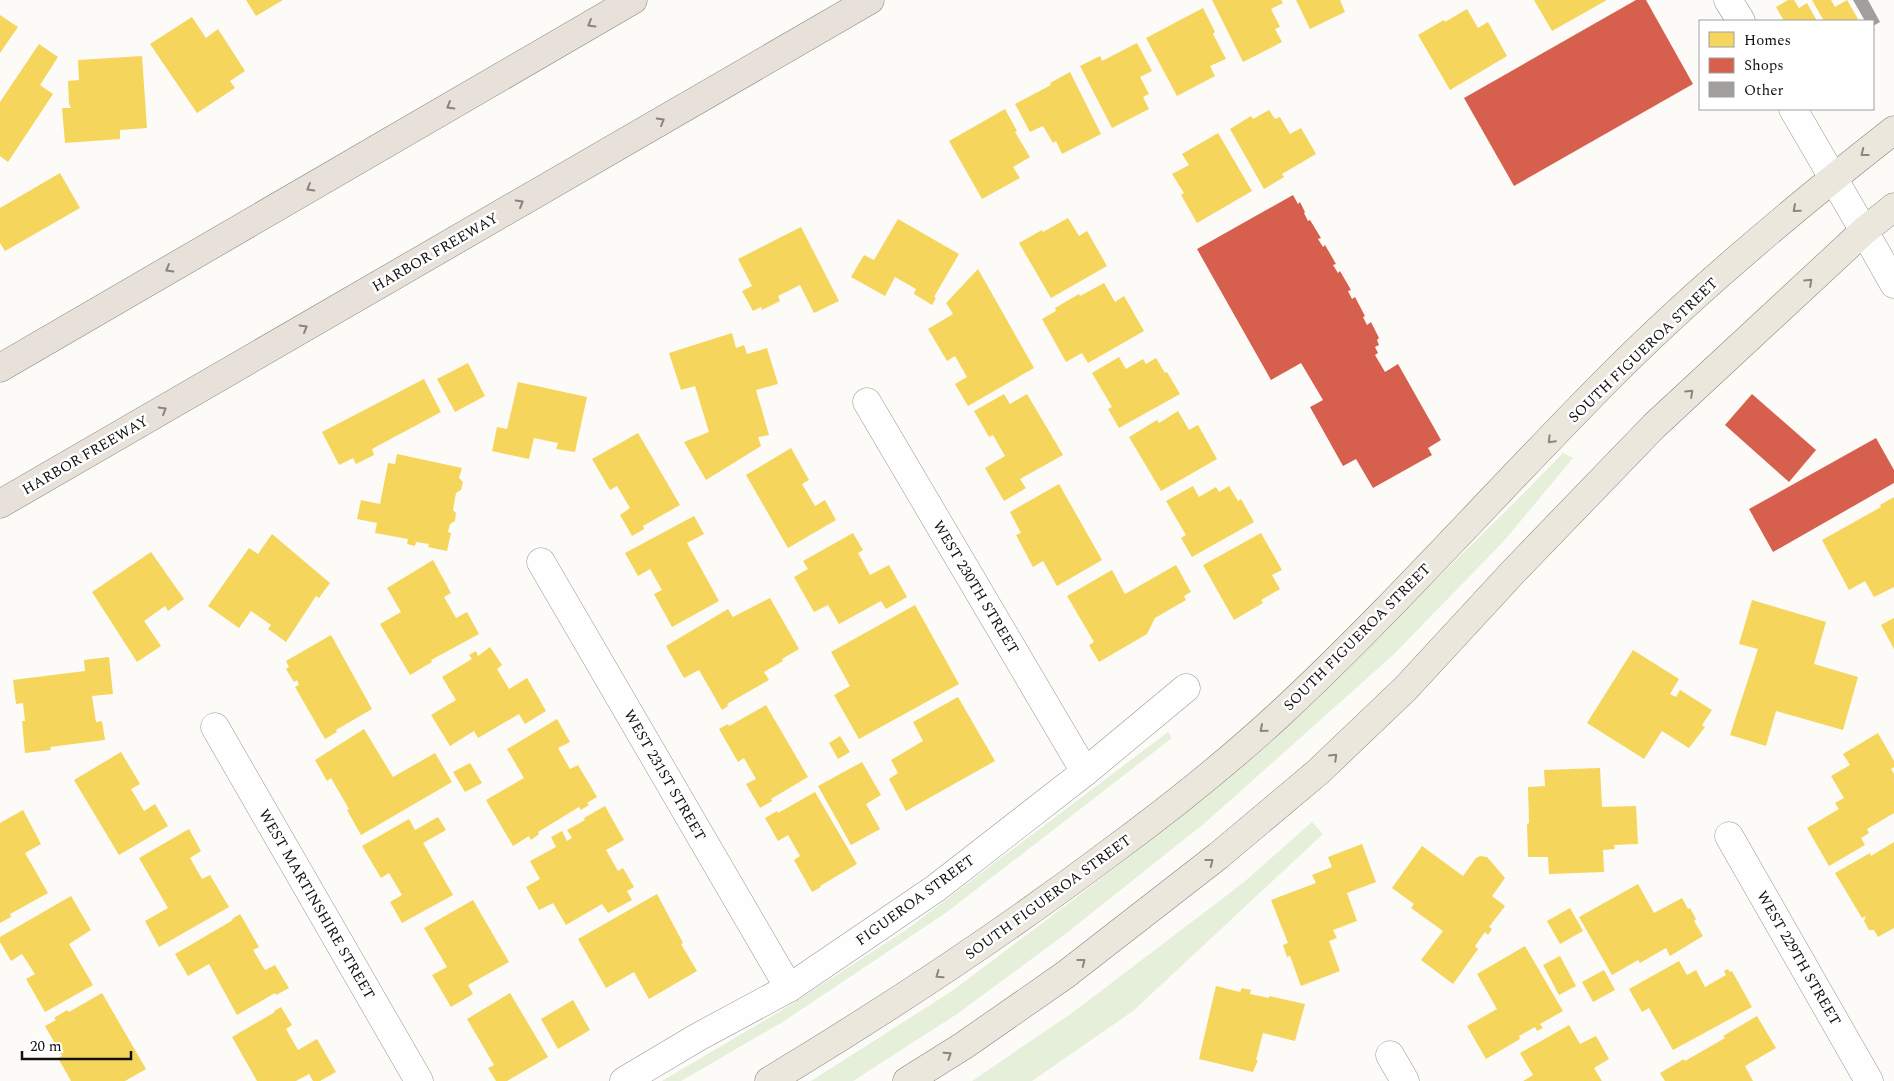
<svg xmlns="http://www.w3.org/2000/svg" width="1894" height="1081" font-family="Spectral,serif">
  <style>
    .green { fill: #e6efd9 }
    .homes { fill: #f6d55c }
    .shops { fill: #d6604d }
    .building { fill: #a09f9c }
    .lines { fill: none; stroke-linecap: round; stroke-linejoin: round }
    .minor-casing { stroke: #979695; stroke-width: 29 }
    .tertiary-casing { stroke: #979695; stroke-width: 29 }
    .primary-casing { stroke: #848482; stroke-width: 29 }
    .motorway-casing { stroke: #848482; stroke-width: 29 }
    .minor { stroke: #fffefe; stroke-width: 28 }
    .tertiary { stroke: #fffefe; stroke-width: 28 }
    .primary { stroke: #ebe7dd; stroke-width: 28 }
    .motorway { stroke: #e8e1d9; stroke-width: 28 }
    .oneway { stroke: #87837f }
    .oneway2 { stroke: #898781 }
    .labels { text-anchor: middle; stroke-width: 5; stroke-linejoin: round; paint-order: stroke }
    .street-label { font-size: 15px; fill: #111; stroke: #fff }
  </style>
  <rect width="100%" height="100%" fill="#fcfbf7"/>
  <!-- green -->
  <g class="green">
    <path d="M1563,453L1573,458L1503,542L1393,655L1206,822L1064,935L957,1014L853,1081H811L952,991L1069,903L1194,806L1308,706L1522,495Z"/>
    <path d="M1168,732L1172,738L947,912L781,1023L681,1081H662L784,1009L906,930Z"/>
    <path d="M1312,822L1323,834L1133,1011L1032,1081H972L1072,1013L1243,883Z"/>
  </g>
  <!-- homes -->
  <g class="homes">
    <path d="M246,0H283L256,16Z"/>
    <path d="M1212,0H1281L1283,3L1271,9L1280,27L1275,29L1282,42L1243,62Z"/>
    <path d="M1296,0H1340L1345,12L1310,29Z"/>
    <path d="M1534,0H1607L1552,31Z"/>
    <path d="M1788,0H1794L1799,8L1807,3L1817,21H1784L1776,7Z"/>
    <path d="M1812,0H1831L1835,7L1847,0L1858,19L1855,21H1824Z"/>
    <path d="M1203,8L1215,32L1213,34L1226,59L1210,66L1215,76L1177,96L1146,38Z"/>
    <path d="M1467,9L1478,28L1488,22L1507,56L1450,90L1418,35L1444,20L1445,22Z"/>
    <path d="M0,15L18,27L0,53Z"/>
    <path d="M192,17L206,38L218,29L245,71L230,81L235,88L197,113L150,44Z"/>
    <path d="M1137,43L1152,71L1140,77L1149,94L1143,97L1149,109L1112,128L1080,66L1100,56L1102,61Z"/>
    <path d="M39,44L58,57L40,85L53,94L8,162L0,156V102Z"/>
    <path d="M142,56L147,128L120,130V139L65,143L62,108H71L69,104L68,81L79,80L78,60Z"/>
    <path d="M1070,72L1101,134L1062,154L1056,141L1053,143L1043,126L1030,132L1015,104L1051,85L1050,83Z"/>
    <path d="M1005,109L1017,131L1015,132L1030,157L1013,167L1020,178L982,199L949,141Z"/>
    <path d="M1269,110L1275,119L1280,117L1290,134L1301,128L1316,154L1282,174L1284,177L1264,189L1230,129L1251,116L1253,119Z"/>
    <path d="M1218,133L1252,191L1197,223L1181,195L1184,193L1172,174L1189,165L1182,154Z"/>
    <path d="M60,173L80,208L5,251L0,243V208Z"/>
    <path d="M1068,218L1079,236L1087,231L1107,266L1051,298L1019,243L1042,230L1043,232Z"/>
    <path d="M898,219L959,254L934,297L936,298L932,305L914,294L916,289L895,277L885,296L851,277L864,255L874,260Z"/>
    <path d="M801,227L839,301L814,313L800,285L778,296L780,301L762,310L761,307L753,311L742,291L752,286L738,259Z"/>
    <path d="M978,269L1034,368L968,406L955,384L967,377L955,356L947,361L928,329L953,314L946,303Z"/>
    <path d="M1104,283L1115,302L1124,296L1144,331L1088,363L1082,353L1066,362L1042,319L1056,311L1055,308L1079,294L1080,296Z"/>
    <path d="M732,333L736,348L744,345L747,354L767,348L778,384L756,390L769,435L758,437L761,446L706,480L684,442L709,432L695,386L681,390L669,353Z"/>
    <path d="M1119,357L1126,369L1143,359L1146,364L1156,358L1165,373L1167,372L1180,394L1119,428L1108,409L1112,407L1092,373Z"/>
    <path d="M468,363L485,396L455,412L437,379Z"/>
    <path d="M424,379L441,412L372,449L374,455L356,464L353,458L339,465L322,432Z"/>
    <path d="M518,382L587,397L575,452L556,449L558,443L534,438L529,459L492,451L497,427L507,429Z"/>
    <path d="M1004,394L1010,404L1027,394L1063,455L1020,479L1026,488L1004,501L985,468L1005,456L993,435L989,437L974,411Z"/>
    <path d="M1178,411L1189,430L1198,425L1217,459L1161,491L1129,437L1157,420L1159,423Z"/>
    <path d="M638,433L680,505L643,526L644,529L632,536L620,515L630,508L617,486L610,490L592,459Z"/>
    <path d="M791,448L809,480L802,484L815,506L825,500L836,520L788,548L746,475Z"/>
    <path d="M397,454L462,468L459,478L463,482L461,490L456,493L453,510L456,513L455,521L450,524L448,532L451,533L447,551L428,547L429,544L416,542L415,546L407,544L408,539L375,533L377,523L357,519L361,500L380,504L388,463L395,464Z"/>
    <path d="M1059,484L1102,560L1057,586L1043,561L1033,567L1016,535L1021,533L1010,512Z"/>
    <path d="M1193,486L1199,497L1216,487L1219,492L1229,486L1238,501L1241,499L1254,522L1192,557L1181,538L1186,535L1166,501Z"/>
    <path d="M1894,497V587L1874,597L1865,581L1849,590L1822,540L1881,507L1880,505Z"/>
    <path d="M694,516L704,534L687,543L719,601L672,627L654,594L662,590L650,569L638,576L625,553Z"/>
    <path d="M853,533L863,550L858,553L870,575L889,565L907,597L886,609L881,601L839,624L828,605L814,612L794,577L808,569L803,561Z"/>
    <path d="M1261,533L1282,570L1272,575L1280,589L1261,600L1263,603L1234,620L1203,565Z"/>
    <path d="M272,534L330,583L319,598L316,596L286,642L268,629L271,625L251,611L239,628L208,606L249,548L258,554Z"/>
    <path d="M151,552L184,599L168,611L165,606L144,621L161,646L137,662L92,592Z"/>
    <path d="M433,560L451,593L444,597L456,618L467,612L479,634L431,660L432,662L410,675L380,624L401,612L387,588Z"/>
    <path d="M1176,565L1191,592L1184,596L1186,600L1155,618L1147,634L1099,662L1089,645L1094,642L1067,596L1112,570L1125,594Z"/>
    <path d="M770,598L799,649L782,659L783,661L764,672L769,680L727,704L728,706L722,710L699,670L684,678L666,646L728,609L733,617Z"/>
    <path d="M1752,600L1826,622L1814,664L1858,677L1843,730L1776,711L1766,746L1730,735L1758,649L1739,644Z"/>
    <path d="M915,605L959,684L859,739L834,695L850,686L831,652Z"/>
    <path d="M1894,618V649L1881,625Z"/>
    <path d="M331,635L372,709L336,730L337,732L325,739L295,687L299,685L297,680L294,682L286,669L289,667L286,661Z"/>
    <path d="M490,647L502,665L497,669L509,689L527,678L546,711L525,724L519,714L478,738L474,731L450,746L431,715L456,700L442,677L472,659L469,655L476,651L478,656Z"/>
    <path d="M1633,650L1679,679L1670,694L1676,697L1680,690L1712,710L1702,725L1705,727L1689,748L1662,731L1644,759L1587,723Z"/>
    <path d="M109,657L113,694L92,696L96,722L102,721L105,740L50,747L51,750L25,753L22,721H25L23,703L16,704L13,680L85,671L84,660Z"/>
    <path d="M958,697L995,761L906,811L889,779L898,773L891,760L923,741L913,722Z"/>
    <path d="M766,705L808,777L771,799L772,801L760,808L746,784L756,779L744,758L738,762L719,729L728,724L729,726Z"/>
    <path d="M557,719L570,742L558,748L570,769L578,765L597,797L587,803L589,805L581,810L579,807L538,832L539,834L531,840L529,836L513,846L486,800L524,778L507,749Z"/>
    <path d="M364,729L393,777L435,753L452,782L361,835L347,810L349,809L331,778L327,781L315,760Z"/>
    <path d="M1878,733L1894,761V767L1891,769L1894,774V813L1867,829L1869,833L1861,838L1865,845L1829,866L1807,828L1839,809L1835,803L1844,798L1831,776L1850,765L1843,754Z"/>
    <path d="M840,736L850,752L838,759L829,743Z"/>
    <path d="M121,752L140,784L131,789L144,811L155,804L168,826L119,855L74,780Z"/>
    <path d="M862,762L881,795L866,804L880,829L851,845L818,786Z"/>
    <path d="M470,763L482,783L465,792L453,772Z"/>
    <path d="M1600,768L1602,807L1636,806L1638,844L1614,845L1615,849L1603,850L1604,872L1549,874L1548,857H1528L1527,824L1529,823L1528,787L1545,786L1544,770Z"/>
    <path d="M815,792L857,864L820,886L821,887L812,892L794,860L800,856L788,835L778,841L765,818L777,811L778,813Z"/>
    <path d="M605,806L624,840L606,850L618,871L623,868L634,887L627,891L632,900L608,913L602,904L566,925L553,903L539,910L526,887L540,879L530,861L556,847L551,837L562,831L567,841L572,838L567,830L585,820L584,818Z"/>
    <path d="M23,810L41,844L25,853L48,893L10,914L11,917L0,923V823Z"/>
    <path d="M438,817L446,830L423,843L453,895L402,923L390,902L402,895L389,873L381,878L362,846L409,819L415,830Z"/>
    <path d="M189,829L201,851L190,858L202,879L210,875L229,907L159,947L145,921L168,908L139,858Z"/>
    <path d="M1894,842V928L1878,937L1874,930H1869L1864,921L1866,916L1862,918L1835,873L1870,853L1871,856Z"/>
    <path d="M1362,844L1376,882L1347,893L1357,921L1333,930L1337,938L1329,941L1340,971L1301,986L1290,956L1287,957L1283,945L1288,943L1271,900L1316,883L1312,875L1332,867L1328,857Z"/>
    <path d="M1422,846L1463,876L1476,858L1480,856L1487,857L1505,878L1492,896L1505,906L1489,927L1492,929L1488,935L1485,932L1475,946L1478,949L1453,984L1421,960L1443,931L1411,908L1414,904L1392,888Z"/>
    <path d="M1638,884L1654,913L1682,898L1688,909L1690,908L1696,919L1694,921L1703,936L1670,956L1666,948L1640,963L1638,960L1612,975L1579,917Z"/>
    <path d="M657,894L683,943L681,944L697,971L649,999L634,972L606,988L578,939Z"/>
    <path d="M71,896L91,930L69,944L93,985L45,1012L26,979L35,974L22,954L11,961L0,942V937Z"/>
    <path d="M473,900L509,962L468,985L473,994L451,1007L432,975L447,967L424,928Z"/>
    <path d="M1570,908L1583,931L1560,944L1547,921Z"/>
    <path d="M240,914L259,947L253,950L265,970L275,965L289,988L276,995L275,993L237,1015L209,964L188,976L175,954L233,920L232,919Z"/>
    <path d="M1525,946L1563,1011L1540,1024L1543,1028L1537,1031L1535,1027L1519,1036L1520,1039L1486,1059L1467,1026L1497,1009L1477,974Z"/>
    <path d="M1560,956L1576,986L1559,995L1543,965Z"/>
    <path d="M1679,961L1687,975L1696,970L1705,987L1726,975L1724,971L1728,969L1730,972L1732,971L1752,1007L1673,1050L1649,1008L1642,1012L1629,989Z"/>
    <path d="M1604,970L1615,990L1593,1002L1582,982Z"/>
    <path d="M1216,986L1240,992L1242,988L1251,990L1250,994L1269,998V996L1305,1004L1295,1041L1263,1033L1256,1060H1258L1253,1072L1199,1059Z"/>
    <path d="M102,993L146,1069L125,1081H71L58,1058L62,1056L45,1026L56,1020L54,1018L67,1010L69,1012Z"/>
    <path d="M510,993L548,1057L507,1081H496L488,1068L494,1065L467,1019Z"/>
    <path d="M573,1000L590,1030L558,1049L541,1019Z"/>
    <path d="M281,1007L292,1025L286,1029L298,1050L317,1039L336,1072L320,1081H313L309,1074L296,1081H257L232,1037L275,1012L274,1011Z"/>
    <path d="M1757,1016L1776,1048L1745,1066L1753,1081H1665L1660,1073L1684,1059L1685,1061L1725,1038L1723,1036Z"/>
    <path d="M1569,1025L1580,1044L1596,1036L1609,1059L1594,1068L1602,1081H1523L1533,1075L1520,1053Z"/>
  </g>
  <!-- shops -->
  <g class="shops">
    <path d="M1636,0H1646L1693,84L1514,186L1464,98Z"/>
    <path d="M1293,195L1298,204L1300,202L1305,212L1304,213L1308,221L1310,220L1321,238L1318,239L1323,247L1325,245L1336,264L1333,265L1338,273L1340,271L1351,290L1348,291L1352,299L1355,297L1365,316L1363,317L1367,325L1371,322L1379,338L1377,340L1379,345L1375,347L1378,353L1375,355L1385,372L1398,364L1441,440L1428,448L1432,455L1373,488L1356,459L1343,466L1310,407L1323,400L1301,363L1271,380L1197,249Z"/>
    <path d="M1752,394L1816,450L1789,482L1725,425Z"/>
    <path d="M1876,438L1894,470V483L1773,552L1749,509Z"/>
  </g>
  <!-- building -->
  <path class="building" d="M1853,0H1868L1880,22L1873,26V21H1865Z"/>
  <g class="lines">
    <defs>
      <g id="minor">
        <path d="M1728,0L1741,21"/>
        <path d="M1793,109L1864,231"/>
        <path d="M867,402L1085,772"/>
        <path d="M541,562L789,988"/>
        <path d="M215,727L419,1081"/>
        <path d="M1729,836L1869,1081"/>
        <path d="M1390,1055L1405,1081"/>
        <path d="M624,1081L698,1037L789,988L936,888L1085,772L1186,688"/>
      </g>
      <path id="tertiary" d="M1864,231L1894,284"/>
      <g id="primary">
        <path d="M769,1081C885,1011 999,936 1108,854C1168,810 1226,764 1281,713C1397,605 1502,485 1614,373C1701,286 1797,206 1894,130"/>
        <path d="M907,1081L963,1046L1065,975L1218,856L1318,772L1406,688L1514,571L1654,426L1864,231L1894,207"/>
      </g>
      <g id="motorway">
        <path d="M0,368L633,0"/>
        <path d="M0,504L870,0"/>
      </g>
    </defs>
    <!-- minor casing -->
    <use href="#minor" class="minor-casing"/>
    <!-- tertiary casing -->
    <use href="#tertiary" class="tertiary-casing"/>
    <!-- primary casing -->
    <use href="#primary" class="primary-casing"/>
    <!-- motorway casing -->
    <use href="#motorway" class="motorway-casing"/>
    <!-- minor -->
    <use href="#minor" class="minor"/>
    <!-- tertiary -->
    <use href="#tertiary" class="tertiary"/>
    <!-- primary -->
    <use href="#primary" class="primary"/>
    <!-- motorway -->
    <use href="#motorway" class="motorway"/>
  </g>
  <!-- one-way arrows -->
  <defs><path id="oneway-chevron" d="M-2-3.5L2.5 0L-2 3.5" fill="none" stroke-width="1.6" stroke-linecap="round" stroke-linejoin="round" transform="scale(1.25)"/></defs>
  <g class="oneway">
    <use href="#oneway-chevron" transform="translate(591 24) rotate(150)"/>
    <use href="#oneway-chevron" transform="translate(450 106) rotate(150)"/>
    <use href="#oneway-chevron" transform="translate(661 121) rotate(-30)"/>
    <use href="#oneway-chevron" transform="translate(310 188) rotate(150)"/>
    <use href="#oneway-chevron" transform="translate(520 203) rotate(-30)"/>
    <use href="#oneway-chevron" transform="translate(169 269) rotate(150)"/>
    <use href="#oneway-chevron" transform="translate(304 328) rotate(-30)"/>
    <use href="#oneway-chevron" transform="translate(163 410) rotate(-30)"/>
  </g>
  <g class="oneway2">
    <use href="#oneway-chevron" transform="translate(1864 153) rotate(142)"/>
    <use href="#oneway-chevron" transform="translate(1796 209) rotate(139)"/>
    <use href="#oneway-chevron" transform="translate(1809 282) rotate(-43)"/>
    <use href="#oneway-chevron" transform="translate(1690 393) rotate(-43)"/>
    <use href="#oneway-chevron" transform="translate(1551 440) rotate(134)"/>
    <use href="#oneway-chevron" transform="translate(1263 729) rotate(139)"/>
    <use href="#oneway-chevron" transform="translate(1334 757) rotate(-44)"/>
    <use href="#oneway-chevron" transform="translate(1210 862) rotate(-38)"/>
    <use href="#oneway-chevron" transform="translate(1082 962) rotate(-38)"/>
    <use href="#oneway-chevron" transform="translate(939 975) rotate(145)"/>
    <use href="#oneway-chevron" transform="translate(948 1055) rotate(-33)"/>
  </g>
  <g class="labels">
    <!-- street labels -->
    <g class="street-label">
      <text transform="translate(435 252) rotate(-30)" y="5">HARBOR FREEWAY</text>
      <text transform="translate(1643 350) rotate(-44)" y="5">SOUTH FIGUEROA STREET</text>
      <text transform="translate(85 455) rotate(-30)" y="5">HARBOR FREEWAY</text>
      <text transform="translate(976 587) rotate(59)" y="5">WEST 230TH STREET</text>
      <text transform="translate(1357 637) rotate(-45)" y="5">SOUTH FIGUEROA STREET</text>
      <text transform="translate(665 775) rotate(60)" y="5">WEST 231ST STREET</text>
      <text transform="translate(1048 897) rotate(-36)" y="5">SOUTH FIGUEROA STREET</text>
      <text transform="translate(915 900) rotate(-36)" y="5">FIGUEROA STREET</text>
      <text transform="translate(317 904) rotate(60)" y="5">WEST MARTINSHIRE STREET</text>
      <text transform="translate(1799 958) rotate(60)" y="5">WEST 229TH STREET</text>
    </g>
  </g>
  <!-- legend -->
  <rect x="1699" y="20" width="175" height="90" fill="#ffffff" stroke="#a0a0a0"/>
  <rect x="1709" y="32" width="25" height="15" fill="#f6d55c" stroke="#a0a0a0"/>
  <text x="1744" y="45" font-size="15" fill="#111111">Homes</text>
  <rect x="1709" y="58" width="25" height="15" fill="#d6604d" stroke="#a0a0a0"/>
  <text x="1744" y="70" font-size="15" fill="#111111">Shops</text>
  <rect x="1709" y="82" width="25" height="15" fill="#a09f9c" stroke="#a0a0a0"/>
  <text x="1744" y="95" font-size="15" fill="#111111">Other</text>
  <!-- scale -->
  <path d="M22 1051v8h109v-8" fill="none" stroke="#111111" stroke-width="2.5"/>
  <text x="30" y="1051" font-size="15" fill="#111111" stroke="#ffffff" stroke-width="4" paint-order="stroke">20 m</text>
</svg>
